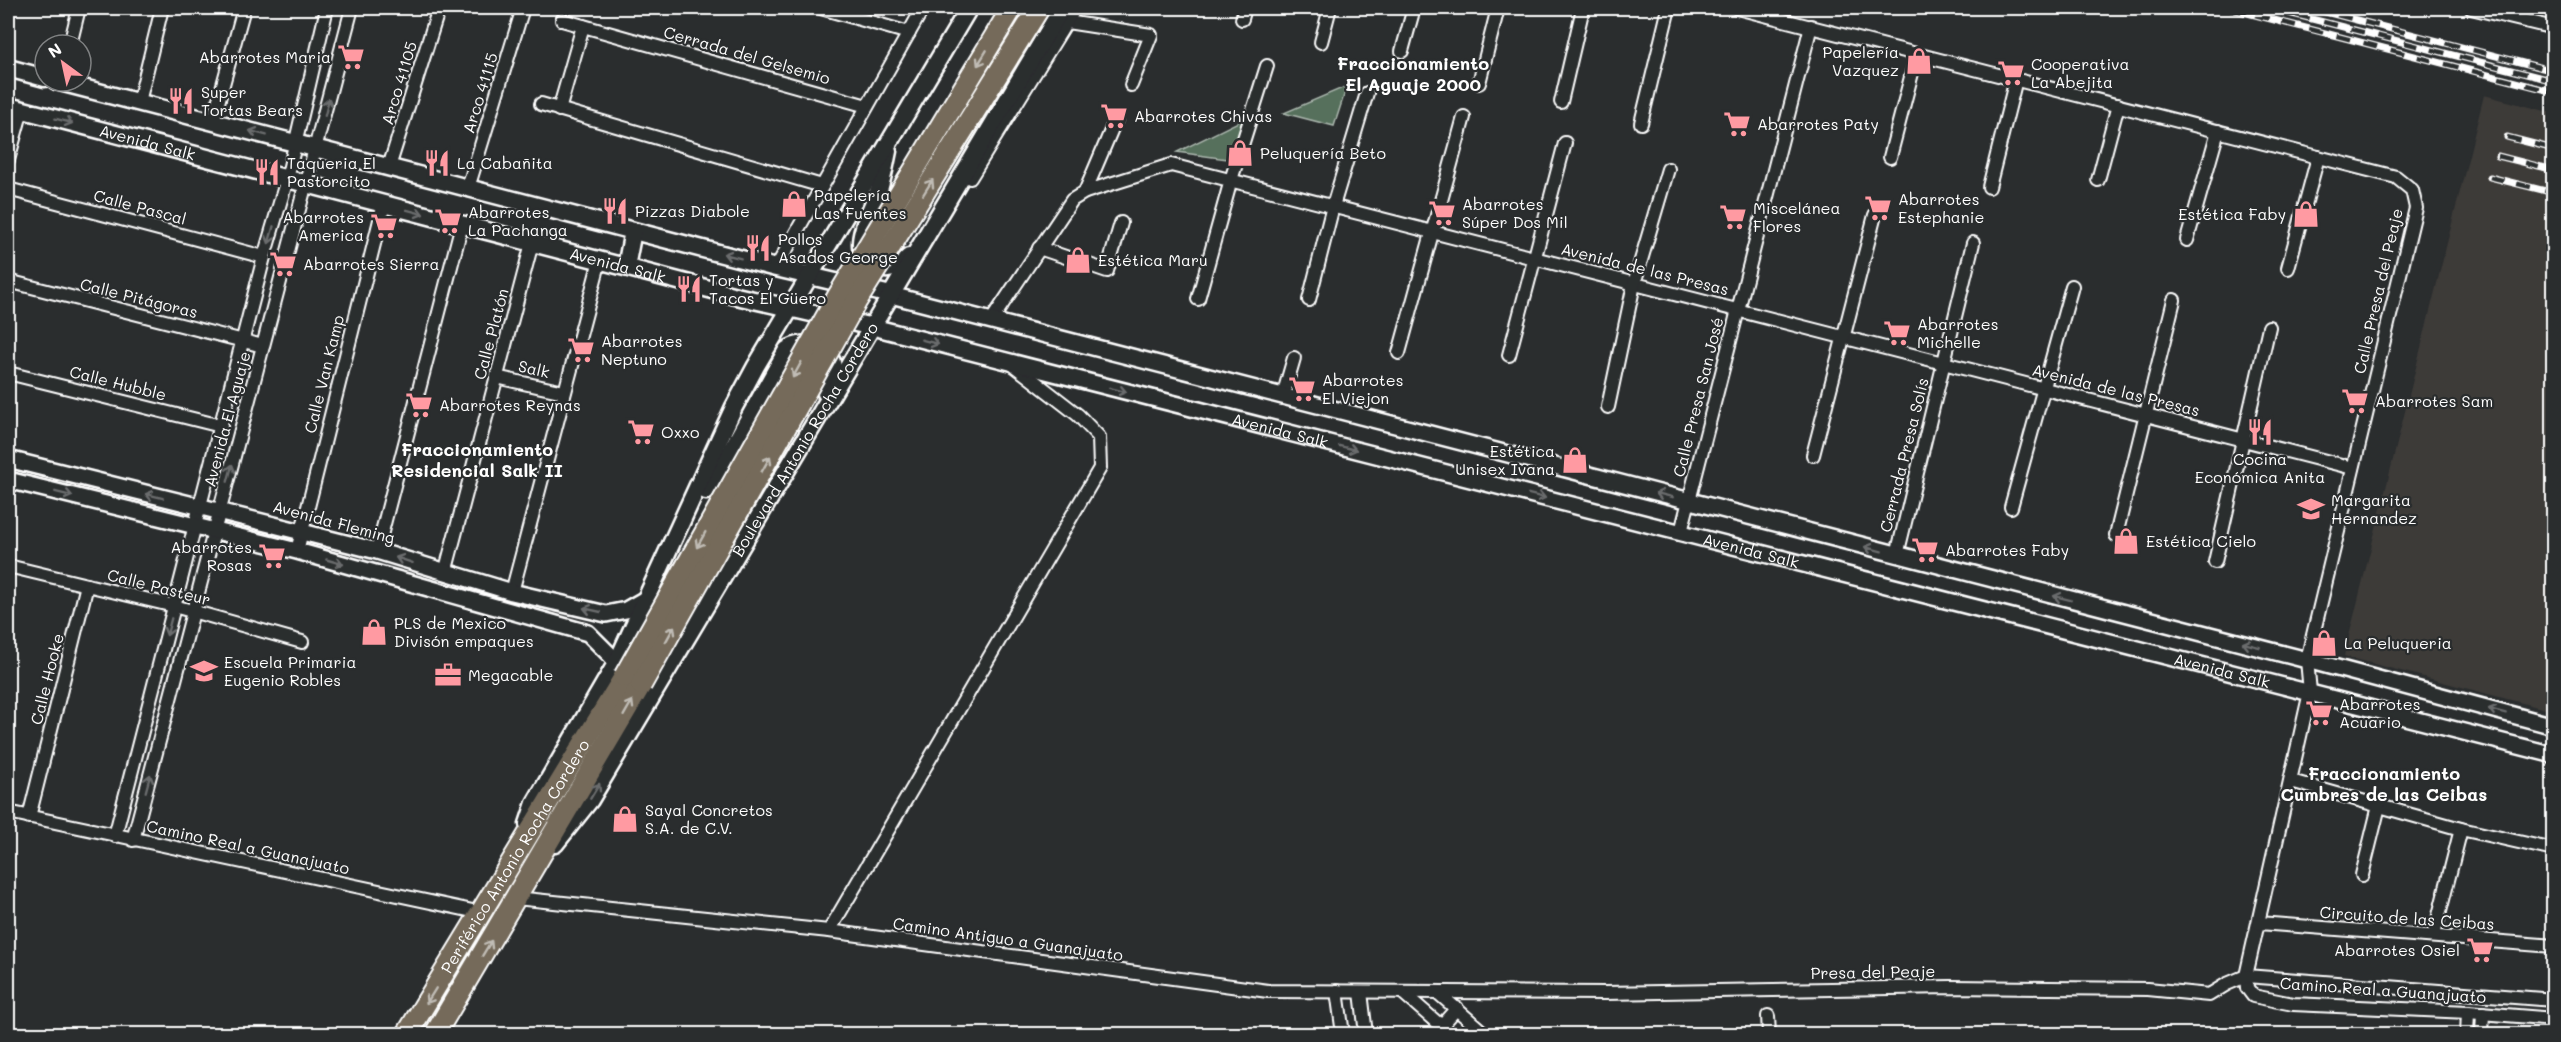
<svg xmlns="http://www.w3.org/2000/svg" width="2561" height="1042" font-family="Mali,sans-serif">
  <style>
    .built { fill: #3d3b38 }
    .green { fill: #576f5c; stroke: #abb7ae; stroke-width: 1.5 }
    .lines { fill: none; stroke-linecap: round; stroke-linejoin: round }
    .minor-casing { stroke: #fff; stroke-width: 16 }
    .tertiary-casing { stroke: #fff; stroke-width: 20 }
    .secondary-casing { stroke: #fff; stroke-width: 21 }
    .trunk-casing { stroke: #fff; stroke-width: 24 }
    .minor { stroke: #2a2d2e; stroke-width: 12 }
    .tertiary { stroke: #2a2d2e; stroke-width: 15 }
    .secondary { stroke: #2a2d2e; stroke-width: 16 }
    .trunk { stroke: #746a5a; stroke-width: 20 }
    .rail-casing { stroke: #fff; stroke-width: 7 }
    .rail { stroke: #2a2d2e; stroke-width: 4.5; stroke-dasharray: 14; stroke-linecap: butt }
    .trunk-bridge-casing { stroke: #fff; stroke-width: 24; stroke-linecap: butt }
    .trunk-bridge { stroke: #746a5a; stroke-width: 20 }
    .oneway { stroke: #c0bcb5 }
    .oneway2 { stroke: #6a6c6d }
    .labels { text-anchor: middle; stroke-width: 4.5; stroke-linejoin: round; paint-order: stroke }
    .poi-label { font-size: 16px; fill: #fff; stroke: #2a2d2e; text-anchor: start }
    .street-label { font-size: 16px; fill: #fff; stroke: #2a2d2e }
    .neighbourhood-label { font-size: 18px; font-weight: bold; fill: #fff; stroke: #2a2d2e }
  </style>
  <rect width="100%" height="100%" fill="#2a2d2e"/>
  <filter id="ink" filterUnits="userSpaceOnUse"><feTurbulence type="fractalNoise" baseFrequency=".0167" numOctaves="2"/><feDisplacementMap in="SourceGraphic" scale="12" xChannelSelector="R" yChannelSelector="G"/><feConvolveMatrix kernelMatrix="1 2 1 2 8 2 1 2 1" color-interpolation-filters="sRGB"/></filter>
  <g filter="url(#ink)">
    <!-- built -->
    <path class="built" d="M2484,95L2553,113V711L2344,656Z"/>
    <!-- green -->
    <g class="green">
      <path d="M1347,86L1334,126L1284,113Z"/>
      <path d="M1242,120L1234,160L1177,152Z"/>
    </g>
    <g class="lines">
      <defs>
        <g id="minor">
          <path d="M821,8L909,33"/>
          <path d="M1737,8L2396,177L2412,190L2416,208L2307,660L2310,692L2246,976L2247,988L2253,996L2293,1004L2468,1012L2554,1019"/>
          <path d="M2471,8L2554,28"/>
          <path d="M1242,19L1245,8"/>
          <path d="M562,20L867,106"/>
          <path d="M1067,22L1151,35L1131,85"/>
          <path d="M1321,42L1330,8"/>
          <path d="M70,45L79,8"/>
          <path d="M1402,51L1414,8"/>
          <path d="M1479,83L1498,8"/>
          <path d="M139,102L162,8"/>
          <path d="M1561,102L1583,8"/>
          <path d="M541,104L822,186"/>
          <path d="M559,110L583,26"/>
          <path d="M213,121L244,8"/>
          <path d="M1641,123L1669,8"/>
          <path d="M1890,157L1917,54"/>
          <path d="M8,160L22,110"/>
          <path d="M389,167L439,8"/>
          <path d="M970,178L1075,8"/>
          <path d="M2098,180L2118,105"/>
          <path d="M1989,187L2016,79"/>
          <path d="M468,188L523,8"/>
          <path d="M8,189L264,257"/>
          <path d="M1085,192L1116,119"/>
          <path d="M2187,240L2218,131"/>
          <path d="M1039,248L1107,271L1121,223"/>
          <path d="M776,268L923,8"/>
          <path d="M2288,268L2318,157"/>
          <path d="M8,281L263,346"/>
          <path d="M1198,299L1231,180L1267,66"/>
          <path d="M1309,300L1333,206L1367,93"/>
          <path d="M991,321L1072,200L1085,192L1171,165L2353,468"/>
          <path d="M1399,353L1464,117"/>
          <path d="M1509,355L1565,143"/>
          <path d="M8,373L221,426"/>
          <path d="M496,377L564,392"/>
          <path d="M1283,396L1294,358"/>
          <path d="M1608,407L1634,284L1668,169"/>
          <path d="M1813,455L1875,215"/>
          <path d="M2011,507L2072,286"/>
          <path d="M1681,532L1811,26"/>
          <path d="M2116,535L2174,300"/>
          <path d="M297,551L384,204"/>
          <path d="M377,551L462,224"/>
          <path d="M1897,555L1973,243"/>
          <path d="M2215,562L2269,327"/>
          <path d="M8,566L174,606L302,642"/>
          <path d="M445,573L532,243"/>
          <path d="M512,592L600,260"/>
          <path d="M2291,781L2461,829L2554,850"/>
          <path d="M8,812L482,913"/>
          <path d="M29,817L87,585"/>
          <path d="M115,836L264,257L287,179L327,8"/>
          <path d="M133,840C206,562 281,285 352,8"/>
          <path d="M2362,875L2379,806"/>
          <path d="M516,898L829,931L1268,991L1605,993L1951,987L2148,989L2209,995L2227,984L2246,976L2554,1000"/>
          <path d="M2259,923L2554,946"/>
          <path d="M829,931L1100,468L1099,437L1078,415L1011,363"/>
          <path d="M2434,935L2461,829"/>
          <path d="M1337,991L1343,1034"/>
          <path d="M1361,992L1366,1034"/>
          <path d="M1402,992L1450,1034"/>
          <path d="M1437,992L1485,1034"/>
          <path d="M1768,1016L1769,1034"/>
          <path d="M1441,1026L1457,1008"/>
          <path d="M2467,1034L2468,1012"/>
          <path d="M2482,1034L2483,1013"/>
        </g>
        <g id="tertiary">
          <path d="M891,295L2307,660L2554,726"/>
          <path id="s1" d="M873,327L2554,755"/>
          <path d="M8,459L302,532L377,551L512,592L606,614L626,610L647,598"/>
          <path d="M8,480L297,551L588,633L617,662"/>
        </g>
        <g id="secondary">
          <path d="M8,68L45,78"/>
          <path d="M56,81L776,268L891,295"/>
          <path id="s2" d="M8,106L736,296L873,327"/>
          <path d="M888,151C885,165 883,179 878,192C870,215 843,256 880,268C892,272 901,265 909,257"/>
          <path d="M626,267L633,231"/>
          <path d="M706,491L724,463L787,350C805,338 833,345 833,370C833,378 829,386 826,393"/>
          <path d="M528,824L535,803L617,662L734,407L756,366L969,8"/>
          <path id="s3" d="M555,844L590,800L1062,8"/>
        </g>
        <g id="trunk">
          <path id="s4" d="M407,1034L624,677"/>
          <path d="M435,1034L641,685"/>
        </g>
      </defs>
      <!-- minor casing -->
      <use href="#minor" class="minor-casing"/>
      <!-- tertiary casing -->
      <use href="#tertiary" class="tertiary-casing"/>
      <!-- secondary casing -->
      <use href="#secondary" class="secondary-casing"/>
      <!-- trunk casing -->
      <use href="#trunk" class="trunk-casing"/>
      <!-- minor -->
      <use href="#minor" class="minor"/>
      <!-- tertiary -->
      <use href="#tertiary" class="tertiary"/>
      <!-- secondary -->
      <use href="#secondary" class="secondary"/>
      <!-- trunk -->
      <use href="#trunk" class="trunk"/>
      <defs>
        <g id="rail">
          <path d="M2228,8L2554,92"/>
          <path d="M2269,8L2554,81"/>
          <path d="M2310,8L2554,71"/>
          <path d="M2507,137L2554,149"/>
          <path d="M2498,156L2554,170"/>
          <path d="M2490,177L2554,193"/>
        </g>
      </defs>
      <!-- rail casing -->
      <use href="#rail" class="rail-casing"/>
      <!-- rail -->
      <use href="#rail" class="rail"/>
      <defs>
        <g id="trunk-bridge">
          <path d="M624,677L838,296L1012,8"/>
          <path d="M641,685L856,302L1039,8"/>
        </g>
      </defs>
      <!-- trunk-bridge casing -->
      <use href="#trunk-bridge" class="trunk-bridge-casing"/>
      <!-- trunk-bridge -->
      <use href="#trunk-bridge" class="trunk-bridge"/>
    </g>
    <!-- one-way arrows -->
    <defs><path id="oneway-shaft" d="M-6 0H5M1.5-3L5.5 0L1.5 3" fill="none" stroke-width="1.6" stroke-linecap="round" stroke-linejoin="round" transform="scale(1.5)"/></defs>
    <g class="oneway">
      <use href="#oneway-shaft" transform="translate(982 58) rotate(121)"/>
      <use href="#oneway-shaft" transform="translate(928 187) rotate(-58)"/>
      <use href="#oneway-shaft" transform="translate(797 370) rotate(119)"/>
      <use href="#oneway-shaft" transform="translate(766 464) rotate(-61)"/>
      <use href="#oneway-shaft" transform="translate(701 540) rotate(119)"/>
      <use href="#oneway-shaft" transform="translate(670 634) rotate(-61)"/>
      <use href="#oneway-shaft" transform="translate(628 708) rotate(-60)"/>
      <use href="#oneway-shaft" transform="translate(487 948) rotate(-59)"/>
      <use href="#oneway-shaft" transform="translate(431 996) rotate(122)"/>
    </g>
    <g class="oneway2">
      <use href="#oneway-shaft" transform="translate(327 107) rotate(-76)"/>
      <use href="#oneway-shaft" transform="translate(64 121) rotate(15)"/>
      <use href="#oneway-shaft" transform="translate(258 133) rotate(-165)"/>
      <use href="#oneway-shaft" transform="translate(415 212) rotate(15)"/>
      <use href="#oneway-shaft" transform="translate(271 235) rotate(106)"/>
      <use href="#oneway-shaft" transform="translate(732 256) rotate(-165)"/>
      <use href="#oneway-shaft" transform="translate(930 342) rotate(15)"/>
      <use href="#oneway-shaft" transform="translate(1118 390) rotate(14)"/>
      <use href="#oneway-shaft" transform="translate(1348 448) rotate(14)"/>
      <use href="#oneway-shaft" transform="translate(230 473) rotate(-75)"/>
      <use href="#oneway-shaft" transform="translate(64 494) rotate(14)"/>
      <use href="#oneway-shaft" transform="translate(1664 495) rotate(-166)"/>
      <use href="#oneway-shaft" transform="translate(154 496) rotate(-166)"/>
      <use href="#oneway-shaft" transform="translate(1537 496) rotate(14)"/>
      <use href="#oneway-shaft" transform="translate(1873 549) rotate(-165)"/>
      <use href="#oneway-shaft" transform="translate(404 560) rotate(-162)"/>
      <use href="#oneway-shaft" transform="translate(335 562) rotate(16)"/>
      <use href="#oneway-shaft" transform="translate(2062 598) rotate(-166)"/>
      <use href="#oneway-shaft" transform="translate(592 610) rotate(-167)"/>
      <use href="#oneway-shaft" transform="translate(169 627) rotate(105)"/>
      <use href="#oneway-shaft" transform="translate(2251 645) rotate(-166)"/>
      <use href="#oneway-shaft" transform="translate(2497 711) rotate(-165)"/>
      <use href="#oneway-shaft" transform="translate(148 783) rotate(-75)"/>
      <use href="#oneway-shaft" transform="translate(595 791) rotate(-59)"/>
    </g>
  </g>
  <!-- icons -->
  <defs>
    <symbol id="supermarket-bare" viewBox="-9 -9 18 18"><path d="M-6-5.5h2.5l.6 2H6L4.5 2H-2.5L-4.4-4H-6ZM-1.5 3.2a1.3 1.3 0 1 0 .1 0ZM3 3.2a1.3 1.3 0 1 0 .1 0Z" fill="#ff9aa2" stroke="#2a2d2e" stroke-width="2.5" paint-order="stroke"/></symbol>
    <symbol id="shop-bare" viewBox="-9 -9 18 18"><path d="M-5-2.5h2.3a2.7 3.5 0 0 1 5.4 0H5L5.5 6h-11ZM-1.5-2.5h3a1.5 2.3 0 0 0-3 0Z" fill="#ff9aa2" stroke="#2a2d2e" stroke-width="2.5" paint-order="stroke"/></symbol>
    <symbol id="restaurant-bare" viewBox="-9 -9 18 18"><path d="M-5-6h1v4h1v-4h1v4h1v-4h1v5L-1.5 .5V6h-2V.5L-5-1ZM5-6V6H3V1.5H1.5Q1.5-4 5-6Z" fill="#ff9aa2" stroke="#2a2d2e" stroke-width="2.5" paint-order="stroke"/></symbol>
    <symbol id="school-bare" viewBox="-9 -9 18 18"><path d="M0-5L7-2L0 1L-7-2ZM-4 1L0 2.5L4 1V4Q0 6-4 4Z" fill="#ff9aa2" stroke="#2a2d2e" stroke-width="2.5" paint-order="stroke"/></symbol>
    <symbol id="office-bare" viewBox="-9 -9 18 18"><path d="M-6-3h4V-5.5h4V-3h4V5H-6ZM-1-4.5V-3h2v-1.5ZM-6 0V1H6V0Z" fill="#ff9aa2" stroke="#2a2d2e" stroke-width="2.5" paint-order="stroke"/></symbol>
  </defs>
  <g fill-rule="evenodd">
    <use href="#supermarket-bare" x="332" y="38" width="38" height="38"/>
    <use href="#shop-bare" x="1900" y="42" width="38" height="38"/>
    <use href="#supermarket-bare" x="1992" y="54" width="38" height="38"/>
    <use href="#restaurant-bare" x="162" y="82" width="38" height="38"/>
    <use href="#supermarket-bare" x="1095" y="97" width="38" height="38"/>
    <use href="#supermarket-bare" x="1718" y="105" width="38" height="38"/>
    <use href="#shop-bare" x="1221" y="134" width="38" height="38"/>
    <use href="#restaurant-bare" x="418" y="144" width="38" height="38"/>
    <use href="#restaurant-bare" x="248" y="153" width="38" height="38"/>
    <use href="#shop-bare" x="775" y="185" width="38" height="38"/>
    <use href="#supermarket-bare" x="1859" y="189" width="38" height="38"/>
    <use href="#restaurant-bare" x="596" y="192" width="38" height="38"/>
    <use href="#supermarket-bare" x="1423" y="194" width="38" height="38"/>
    <use href="#shop-bare" x="2287" y="195" width="38" height="38"/>
    <use href="#supermarket-bare" x="1714" y="198" width="38" height="38"/>
    <use href="#supermarket-bare" x="429" y="202" width="38" height="38"/>
    <use href="#supermarket-bare" x="365" y="207" width="38" height="38"/>
    <use href="#restaurant-bare" x="739" y="229" width="38" height="38"/>
    <use href="#shop-bare" x="1059" y="241" width="38" height="38"/>
    <use href="#supermarket-bare" x="264" y="245" width="38" height="38"/>
    <use href="#restaurant-bare" x="670" y="270" width="38" height="38"/>
    <use href="#supermarket-bare" x="1878" y="314" width="38" height="38"/>
    <use href="#supermarket-bare" x="562" y="331" width="38" height="38"/>
    <use href="#supermarket-bare" x="1283" y="370" width="38" height="38"/>
    <use href="#supermarket-bare" x="2336" y="382" width="38" height="38"/>
    <use href="#supermarket-bare" x="400" y="386" width="38" height="38"/>
    <use href="#supermarket-bare" x="622" y="413" width="38" height="38"/>
    <use href="#restaurant-bare" x="2241" y="413" width="38" height="38"/>
    <use href="#shop-bare" x="1556" y="441" width="38" height="38"/>
    <use href="#school-bare" x="2292" y="490" width="38" height="38"/>
    <use href="#shop-bare" x="2107" y="522" width="38" height="38"/>
    <use href="#supermarket-bare" x="1906" y="531" width="38" height="38"/>
    <use href="#supermarket-bare" x="253" y="537" width="38" height="38"/>
    <use href="#shop-bare" x="355" y="613" width="38" height="38"/>
    <use href="#shop-bare" x="2305" y="624" width="38" height="38"/>
    <use href="#school-bare" x="185" y="652" width="38" height="38"/>
    <use href="#office-bare" x="429" y="656" width="38" height="38"/>
    <use href="#supermarket-bare" x="2300" y="694" width="38" height="38"/>
    <use href="#shop-bare" x="606" y="800" width="38" height="38"/>
    <use href="#supermarket-bare" x="2461" y="931" width="38" height="38"/>
  </g>
  <g class="labels">
    <!-- poi labels -->
    <g class="poi-label">
      <text x="1899" y="58" text-anchor="end">Papelería<tspan x="1899" dy="18">Vazquez</tspan></text>
      <text x="331" y="63" text-anchor="end">Abarrotes Maria</text>
      <text x="2031" y="70">Cooperativa<tspan x="2031" dy="18">La Abejita</tspan></text>
      <text x="201" y="98">Super<tspan x="201" dy="18">Tortas Bears</tspan></text>
      <text x="1134" y="122">Abarrotes Chivas</text>
      <text x="1757" y="130">Abarrotes Paty</text>
      <text x="1260" y="159">Peluquería Beto</text>
      <text x="287" y="169">Taqueria El<tspan x="287" dy="18">Pastorcito</tspan></text>
      <text x="457" y="169">La Cabañita</text>
      <text x="814" y="201">Papelería<tspan x="814" dy="18">Las Fuentes</tspan></text>
      <text x="1898" y="205">Abarrotes<tspan x="1898" dy="18">Estephanie</tspan></text>
      <text x="1462" y="210">Abarrotes<tspan x="1462" dy="18">Súper Dos Mil</tspan></text>
      <text x="1753" y="214">Miscelánea<tspan x="1753" dy="18">Flores</tspan></text>
      <text x="635" y="217">Pizzas Diabole</text>
      <text x="468" y="218">Abarrotes<tspan x="468" dy="18">La Pachanga</tspan></text>
      <text x="2286" y="220" text-anchor="end">Estética Faby</text>
      <text x="364" y="223" text-anchor="end">Abarrotes<tspan x="364" dy="18">America</tspan></text>
      <text x="778" y="245">Pollos<tspan x="778" dy="18">Asados George</tspan></text>
      <text x="1098" y="266">Estética Maru</text>
      <text x="303" y="270">Abarrotes Sierra</text>
      <text x="709" y="286">Tortas y<tspan x="709" dy="18">Tacos El Güero</tspan></text>
      <text x="1917" y="330">Abarrotes<tspan x="1917" dy="18">Michelle</tspan></text>
      <text x="601" y="347">Abarrotes<tspan x="601" dy="18">Neptuno</tspan></text>
      <text x="1322" y="386">Abarrotes<tspan x="1322" dy="18">El Viejon</tspan></text>
      <text x="2375" y="407">Abarrotes Sam</text>
      <text x="439" y="411">Abarrotes Reynas</text>
      <text x="661" y="438">Oxxo</text>
      <text x="1555" y="457" text-anchor="end">Estética<tspan x="1555" dy="18">Unisex Ivana</tspan></text>
      <text x="2260" y="465" text-anchor="middle">Cocina<tspan x="2260" dy="18">Económica Anita</tspan></text>
      <text x="2331" y="506">Margarita<tspan x="2331" dy="18">Hernandez</tspan></text>
      <text x="2146" y="547">Estética Cielo</text>
      <text x="252" y="553" text-anchor="end">Abarrotes<tspan x="252" dy="18">Rosas</tspan></text>
      <text x="1945" y="556">Abarrotes Faby</text>
      <text x="394" y="629">PLS de Mexico<tspan x="394" dy="18">Divisón empaques</tspan></text>
      <text x="2344" y="649">La Peluqueria</text>
      <text x="224" y="668">Escuela Primaria<tspan x="224" dy="18">Eugenio Robles</tspan></text>
      <text x="468" y="681">Megacable</text>
      <text x="2339" y="710">Abarrotes<tspan x="2339" dy="18">Acuario</tspan></text>
      <text x="645" y="816">Sayal Concretos<tspan x="645" dy="18">S.A. de C.V.</tspan></text>
      <text x="2460" y="956" text-anchor="end">Abarrotes Osiel</text>
    </g>
    <!-- street labels -->
    <g class="street-label">
      <text transform="translate(747 55) rotate(16)" y="6">Cerrada del Gelsemio</text>
      <text transform="translate(399 83) rotate(-73)" y="6">Arco 41105</text>
      <text transform="translate(480 93) rotate(-73)" y="6">Arco 41115</text>
      <text dy="6" stroke="none"><textPath href="#s2" startOffset="144">Avenida Salk</textPath></text>
      <text transform="translate(140 207) rotate(15)" y="6">Calle Pascal</text>
      <text dy="6" stroke="none"><textPath href="#s2" startOffset="630">Avenida Salk</textPath></text>
      <text transform="translate(1645 269) rotate(14)" y="6">Avenida de las Presas</text>
      <text transform="translate(2378 291) rotate(-77)" y="6">Calle Presa del Peaje</text>
      <text transform="translate(139 298) rotate(14)" y="6">Calle Pitágoras</text>
      <text transform="translate(491 334) rotate(-75)" y="6">Calle Platón</text>
      <text transform="translate(534 369) rotate(13)" y="6">Salk</text>
      <text transform="translate(324 374) rotate(-76)" y="6">Calle Van Kamp</text>
      <text transform="translate(118 383) rotate(14)" y="6">Calle Hubble</text>
      <text transform="translate(2116 390) rotate(14)" y="6">Avenida de las Presas</text>
      <text transform="translate(1698 397) rotate(-76)" y="6">Calle Presa San José</text>
      <text transform="translate(227 419) rotate(-75)" y="6">Avenida El Aguaje</text>
      <text dy="6" stroke="none"><textPath href="#s1" startOffset="420">Avenida Salk</textPath></text>
      <text dy="6" stroke="none"><textPath href="#s3" startOffset="476">Boulevard Antonio Rocha Cordero</textPath></text>
      <text transform="translate(1904 455) rotate(-76)" y="6">Cerrada Presa Solís</text>
      <text transform="translate(334 522) rotate(15)" y="6">Avenida Fleming</text>
      <text dy="6" stroke="none"><textPath href="#s1" startOffset="906">Avenida Salk</textPath></text>
      <text transform="translate(159 587) rotate(14)" y="6">Calle Pasteur</text>
      <text dy="6" stroke="none"><textPath href="#s1" startOffset="1392">Avenida Salk</textPath></text>
      <text transform="translate(47 679) rotate(-76)" y="6">Calle Hooke</text>
      <text transform="translate(248 847) rotate(12)" y="6">Camino Real a Guanajuato</text>
      <text dy="6" stroke="none"><textPath href="#s4" startOffset="208">Periférico Antonio Rocha Cordero</textPath></text>
      <text transform="translate(2407 918) rotate(4)" y="6">Circuito de las Ceibas</text>
      <text transform="translate(1008 939) rotate(8)" y="6">Camino Antiguo a Guanajuato</text>
      <text transform="translate(1873 972) rotate(-1)" y="6">Presa del Peaje</text>
      <text transform="translate(2383 990) rotate(4)" y="6">Camino Real a Guanajuato</text>
    </g>
    <!-- neighbourhood labels -->
    <g class="neighbourhood-label">
      <text x="1413" y="70">Fraccionamiento<tspan x="1413" dy="21">El Aguaje 2000</tspan></text>
      <text x="477" y="456">Fraccionamiento<tspan x="477" dy="21">Residencial Salk II</tspan></text>
      <text x="2384" y="780">Fraccionamiento<tspan x="2384" dy="21">Cumbres de las Ceibas</tspan></text>
    </g>
  </g>
  <!-- margin -->
  <rect width="2561" height="1042" fill="none" stroke="#2a2d2e" stroke-width="30"/>
  <rect x="15" y="15" width="2531" height="1012" fill="none" stroke="#fff" stroke-width="2" filter="url(#ink)"/>
  <!-- north arrow -->
  <g transform="translate(63 63) rotate(327)"><circle r="28" fill="#2a2d2e" stroke="#7f8182" stroke-width="1.5"/>
  <path d="M0-4.5L10 22L0 15L-10 22Z" fill="#ff9aa2"/>
  <text y="-9" font-size="16" font-weight="bold" text-anchor="middle" fill="#ffffff">N</text>
  </g>
</svg>
